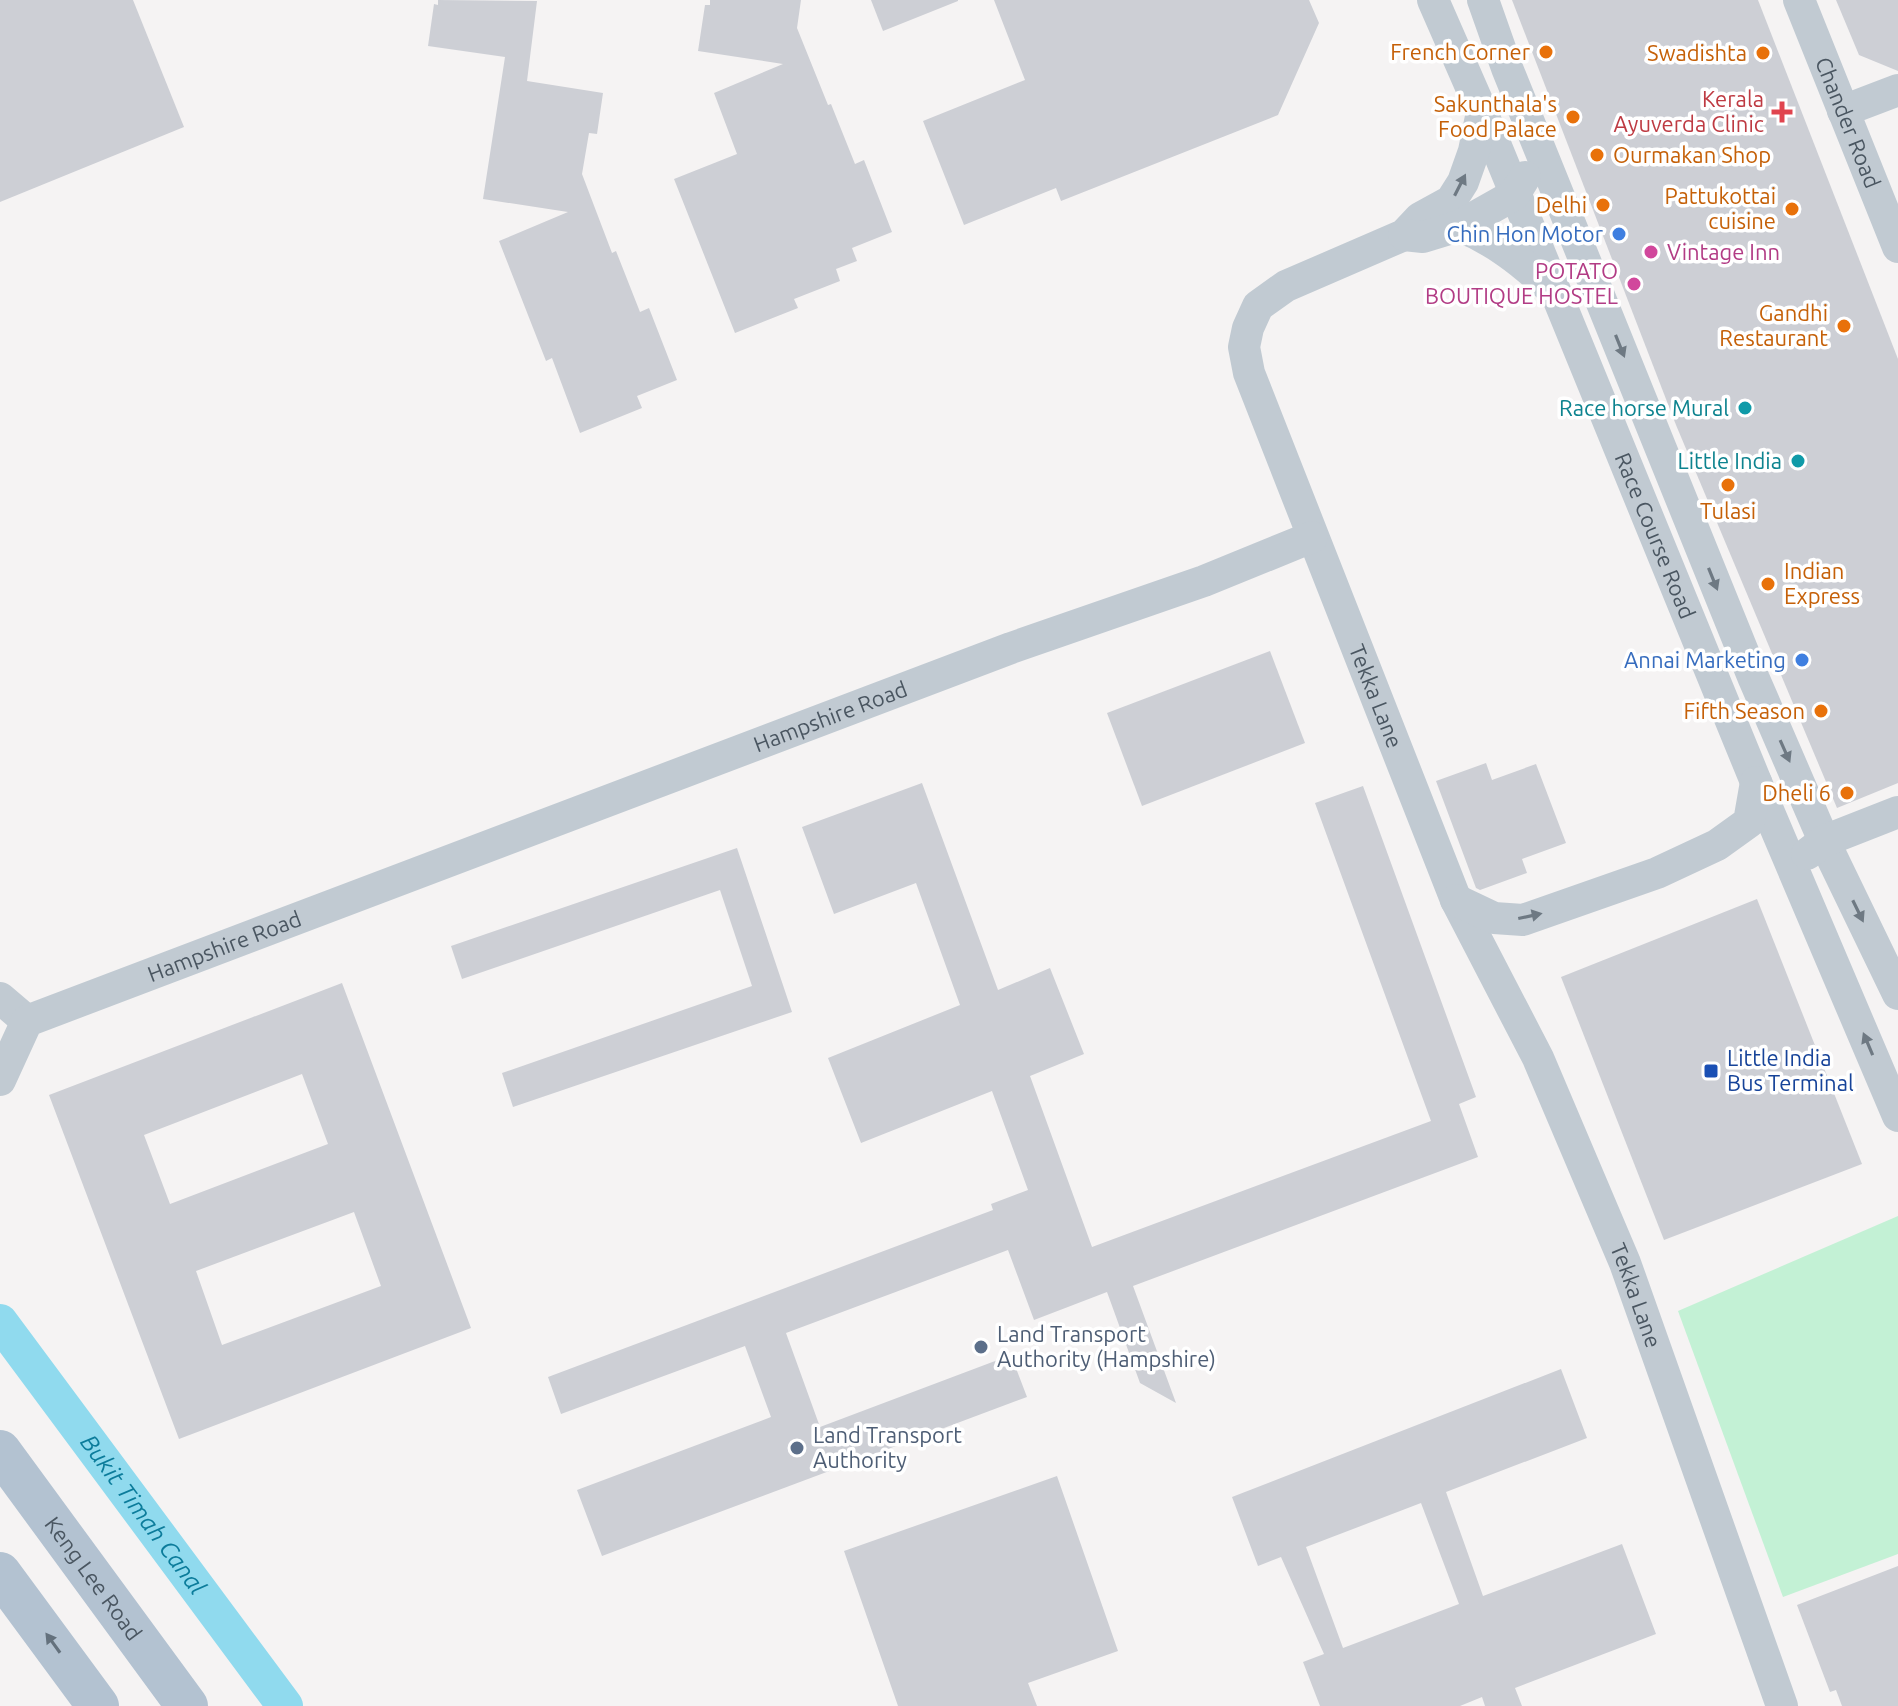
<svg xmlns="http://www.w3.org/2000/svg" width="1898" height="1706" font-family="Ubuntu,sans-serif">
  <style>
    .green { fill: #c3f1d5 }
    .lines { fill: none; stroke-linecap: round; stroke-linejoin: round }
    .canal { stroke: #90daee; stroke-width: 36 }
    .building { fill: #cdcfd5; fill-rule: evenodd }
    .minor { stroke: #c1cad2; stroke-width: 32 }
    .major { stroke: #b3c2d1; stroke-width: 42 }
    .oneway { fill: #6e7983 }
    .oneway2 { fill: #64717d }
    .food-dot { fill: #e8710a; stroke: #fff; stroke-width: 3 }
    .health-dot { fill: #e0444e; stroke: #fff; stroke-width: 3 }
    .shop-dot { fill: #3f7fe0; stroke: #fff; stroke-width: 3 }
    .hotel-dot { fill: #d1479c; stroke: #fff; stroke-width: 3 }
    .culture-dot { fill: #0f9aa8; stroke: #fff; stroke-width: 3 }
    .transit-dot { fill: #1a4fb4; stroke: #fff; stroke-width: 3 }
    .service-dot { fill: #5c6f8a; stroke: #fff; stroke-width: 3 }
    .labels { text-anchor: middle; stroke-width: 7; stroke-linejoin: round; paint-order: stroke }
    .food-label { font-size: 22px; fill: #c56008; stroke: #fff; text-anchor: end }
    .health-label { font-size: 22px; fill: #be3a42; stroke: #fff; text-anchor: end }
    .street-label { font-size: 22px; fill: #4a5661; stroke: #fff }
    .shop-label { font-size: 22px; fill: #366cbe; stroke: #fff; text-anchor: end }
    .hotel-label { font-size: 22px; fill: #b23c85; stroke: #fff; text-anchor: start }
    .culture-label { font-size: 22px; fill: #0d838f; stroke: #fff; text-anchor: end }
    .transit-label { font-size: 22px; fill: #164399; stroke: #fff; text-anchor: start }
    .service-label { font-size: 22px; fill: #4e5e75; stroke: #fff; text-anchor: start }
    .water-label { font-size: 24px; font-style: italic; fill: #0c7c9b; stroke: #fff }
  </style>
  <rect width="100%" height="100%" fill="#f5f3f3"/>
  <!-- green -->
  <path class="green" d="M1898,1216V1554L1783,1597L1678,1311Z"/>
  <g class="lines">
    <!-- canal -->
    <path class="canal" id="s1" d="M0,1322L285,1706"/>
  </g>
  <!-- building -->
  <g class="building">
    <path d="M0,0H133L184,127L0,202Z"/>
    <path d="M438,0L537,1L527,81L603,93L597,134L589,133L582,174L612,253L616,251L640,312L649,308L677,380L637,396L642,408L580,433L552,358L546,361L499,241L568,212L483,199L505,57L428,46L434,4L438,5Z"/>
    <path d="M710,0H801L797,28L828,105L831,104L855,164L864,160L892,232L852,248L857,261L836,269L840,281L794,299L798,308L735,333L674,179L737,154L714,93L783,64L698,51L705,5H710Z"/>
    <path d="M871,0H958V1L883,31Z"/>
    <path d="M994,0H1309L1319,23L1278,115L1061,201L1056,188L964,225L923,121L1025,80Z"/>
    <path d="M1512,0H1758L1898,359V783L1837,808L1676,425Z"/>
    <path d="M1836,0H1898V71L1859,55Z"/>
    <path d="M1270,651L1305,743L1142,806L1107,713Z"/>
    <path d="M1486,763L1492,780L1536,764L1566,843L1522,859L1527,873L1480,890L1476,888L1436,781Z"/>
    <path d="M922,783L998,990L1050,968L1084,1054L1030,1076L1092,1247L1431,1121L1315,803L1363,786L1476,1097L1459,1104L1478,1157L1133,1286L1176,1403L1140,1383L1107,1292L1034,1320L1008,1250L786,1333L820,1427L1011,1355L1027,1397L602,1556L577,1490L771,1417L745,1346L561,1414L548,1377L993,1210L991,1204L1028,1190L992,1091L861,1143L828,1058L960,1005L916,883L834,914L802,827Z"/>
    <path d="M737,848L792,1012L513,1107L502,1073L752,986L720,890L462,979L451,946Z"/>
    <path d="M1757,899L1862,1164L1664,1240L1561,977Z"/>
    <path d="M342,983L471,1328L179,1439L49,1095ZM302,1074L328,1144L170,1204L144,1135ZM354,1212L381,1286L222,1345L196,1271Z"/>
    <path d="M1561,1369L1587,1438L1446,1492L1483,1596L1622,1544L1656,1634L1515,1688L1522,1706H1485L1482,1697L1460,1706H1320L1303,1662L1324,1654L1281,1557L1258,1566L1232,1497ZM1421,1503L1459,1604L1343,1648L1306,1547Z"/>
    <path d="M1057,1476L1118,1651L1028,1683L1037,1706H898L844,1551Z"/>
    <path d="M1898,1566V1706H1842L1836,1690L1830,1692L1797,1605Z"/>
  </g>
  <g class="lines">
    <!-- minor -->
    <g class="minor">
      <path id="s2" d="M1433,0L1482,112L1756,782L1898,1116"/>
      <path d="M1483,0L1507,68L1754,679L1824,841L1898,994"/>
      <path id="s3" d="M1799,0L1898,247"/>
      <path d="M1843,111L1898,90"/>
      <path id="s4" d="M1482,112L1474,151L1463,182L1451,201L1420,218L1404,235L1286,286L1258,306L1248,328L1244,347L1249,373L1456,900L1538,1058L1625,1263L1782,1706"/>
      <path d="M1459,226C1494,240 1520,260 1548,286"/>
      <path d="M1404,235L1423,237L1459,226L1514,195L1525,177"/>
      <path d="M1807,854L1824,841L1898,812"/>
      <path d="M1456,900L1494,918L1523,920L1657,873L1717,845L1749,822L1756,782"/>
      <path d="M0,998L27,1021"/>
      <path id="s5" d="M0,1080L27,1021L1011,648L1204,581L1312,537"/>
    </g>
    <!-- major -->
    <g class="major">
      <path id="s6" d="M0,1451L187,1706"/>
      <path d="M0,1573L98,1706"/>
    </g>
  </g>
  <!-- one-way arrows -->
  <defs><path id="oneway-solid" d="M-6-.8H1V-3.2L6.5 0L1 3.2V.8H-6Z" transform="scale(2)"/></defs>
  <g class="oneway">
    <use href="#oneway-solid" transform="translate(1460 185) rotate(-63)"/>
    <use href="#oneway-solid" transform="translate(1620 346) rotate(68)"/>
    <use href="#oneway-solid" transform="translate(1713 579) rotate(68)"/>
    <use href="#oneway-solid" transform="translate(1785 751) rotate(66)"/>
    <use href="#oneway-solid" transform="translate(1858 911) rotate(64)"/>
    <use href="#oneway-solid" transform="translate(1530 916) rotate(-12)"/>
    <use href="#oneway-solid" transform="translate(1868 1044) rotate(-113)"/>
  </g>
  <use class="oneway2" href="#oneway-solid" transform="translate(53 1643) rotate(-126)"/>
  <!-- markers -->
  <g class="food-dot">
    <circle cx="1546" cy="52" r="8"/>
    <circle cx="1763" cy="53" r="8"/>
    <circle cx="1573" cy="117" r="8"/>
    <circle cx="1597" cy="155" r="8"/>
    <circle cx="1603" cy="205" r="8"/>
    <circle cx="1792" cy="209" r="8"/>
    <circle cx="1844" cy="326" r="8"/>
    <circle cx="1728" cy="485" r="8"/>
    <circle cx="1768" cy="584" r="8"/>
    <circle cx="1821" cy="711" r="8"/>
    <circle cx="1847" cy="793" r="8"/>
  </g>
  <path class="health-dot" d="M1778 100h8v8h8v8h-8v8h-8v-8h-8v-8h8z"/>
  <g class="shop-dot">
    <circle cx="1619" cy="234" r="8"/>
    <circle cx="1802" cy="660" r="8"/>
  </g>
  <g class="hotel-dot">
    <circle cx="1651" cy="252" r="8"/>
    <circle cx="1634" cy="284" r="8"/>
  </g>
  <g class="culture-dot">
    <circle cx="1745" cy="408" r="8"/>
    <circle cx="1798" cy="461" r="8"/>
  </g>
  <rect class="transit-dot" x="1703" y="1063" width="16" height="16" rx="4"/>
  <g class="service-dot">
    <circle cx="981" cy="1347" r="8"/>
    <circle cx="797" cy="1448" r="8"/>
  </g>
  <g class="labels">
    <!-- food labels -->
    <g class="food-label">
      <text x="1530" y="60">French Corner</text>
      <text x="1747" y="61">Swadishta</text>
      <text x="1557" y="112">Sakunthala's<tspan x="1557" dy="25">Food Palace</tspan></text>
      <text x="1613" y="163" text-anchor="start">Ourmakan Shop</text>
      <text x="1776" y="204">Pattukottai<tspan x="1776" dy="25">cuisine</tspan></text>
      <text x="1587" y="213">Delhi</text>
      <text x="1828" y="321">Gandhi<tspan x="1828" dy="25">Restaurant</tspan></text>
      <text x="1728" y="519" text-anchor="middle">Tulasi</text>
      <text x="1784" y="579" text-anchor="start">Indian<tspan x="1784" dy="25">Express</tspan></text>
      <text x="1805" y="719">Fifth Season</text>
      <text x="1831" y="801">Dheli 6</text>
    </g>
    <!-- health labels -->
    <g class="health-label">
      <text x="1764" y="107">Kerala<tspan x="1764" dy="25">Ayuverda Clinic</tspan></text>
    </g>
    <!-- street labels -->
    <g class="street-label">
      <text dy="8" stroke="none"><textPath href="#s3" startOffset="132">Chander Road</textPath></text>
      <text dy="8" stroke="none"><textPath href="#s2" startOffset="580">Race Course Road</textPath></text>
      <text dy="8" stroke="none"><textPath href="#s4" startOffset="734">Tekka Lane</textPath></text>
      <text dy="8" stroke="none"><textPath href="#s5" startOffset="924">Hampshire Road</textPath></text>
      <text dy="8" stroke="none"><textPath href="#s5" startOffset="276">Hampshire Road</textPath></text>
      <text dy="8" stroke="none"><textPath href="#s4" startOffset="1388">Tekka Lane</textPath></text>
      <text dy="8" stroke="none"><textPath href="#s6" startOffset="158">Keng Lee Road</textPath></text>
    </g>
    <!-- shop labels -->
    <g class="shop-label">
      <text x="1603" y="242">Chin Hon Motor</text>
      <text x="1786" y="668">Annai Marketing</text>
    </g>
    <!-- hotel labels -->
    <g class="hotel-label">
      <text x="1667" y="260">Vintage Inn</text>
      <text x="1618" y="279" text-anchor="end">POTATO<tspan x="1618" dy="25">BOUTIQUE HOSTEL</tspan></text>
    </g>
    <!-- culture labels -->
    <g class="culture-label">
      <text x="1729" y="416">Race horse Mural</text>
      <text x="1782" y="469">Little India</text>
    </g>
    <!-- transit labels -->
    <g class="transit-label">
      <text x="1727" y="1066">Little India<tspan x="1727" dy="25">Bus Terminal</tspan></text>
    </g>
    <!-- service labels -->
    <g class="service-label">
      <text x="997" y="1342">Land Transport<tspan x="997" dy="25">Authority (Hampshire)</tspan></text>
      <text x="813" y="1443">Land Transport<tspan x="813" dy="25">Authority</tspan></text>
    </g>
    <!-- water labels -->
    <g class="water-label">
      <text dy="8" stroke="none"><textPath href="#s1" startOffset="240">Bukit Timah Canal</textPath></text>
    </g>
  </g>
</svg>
